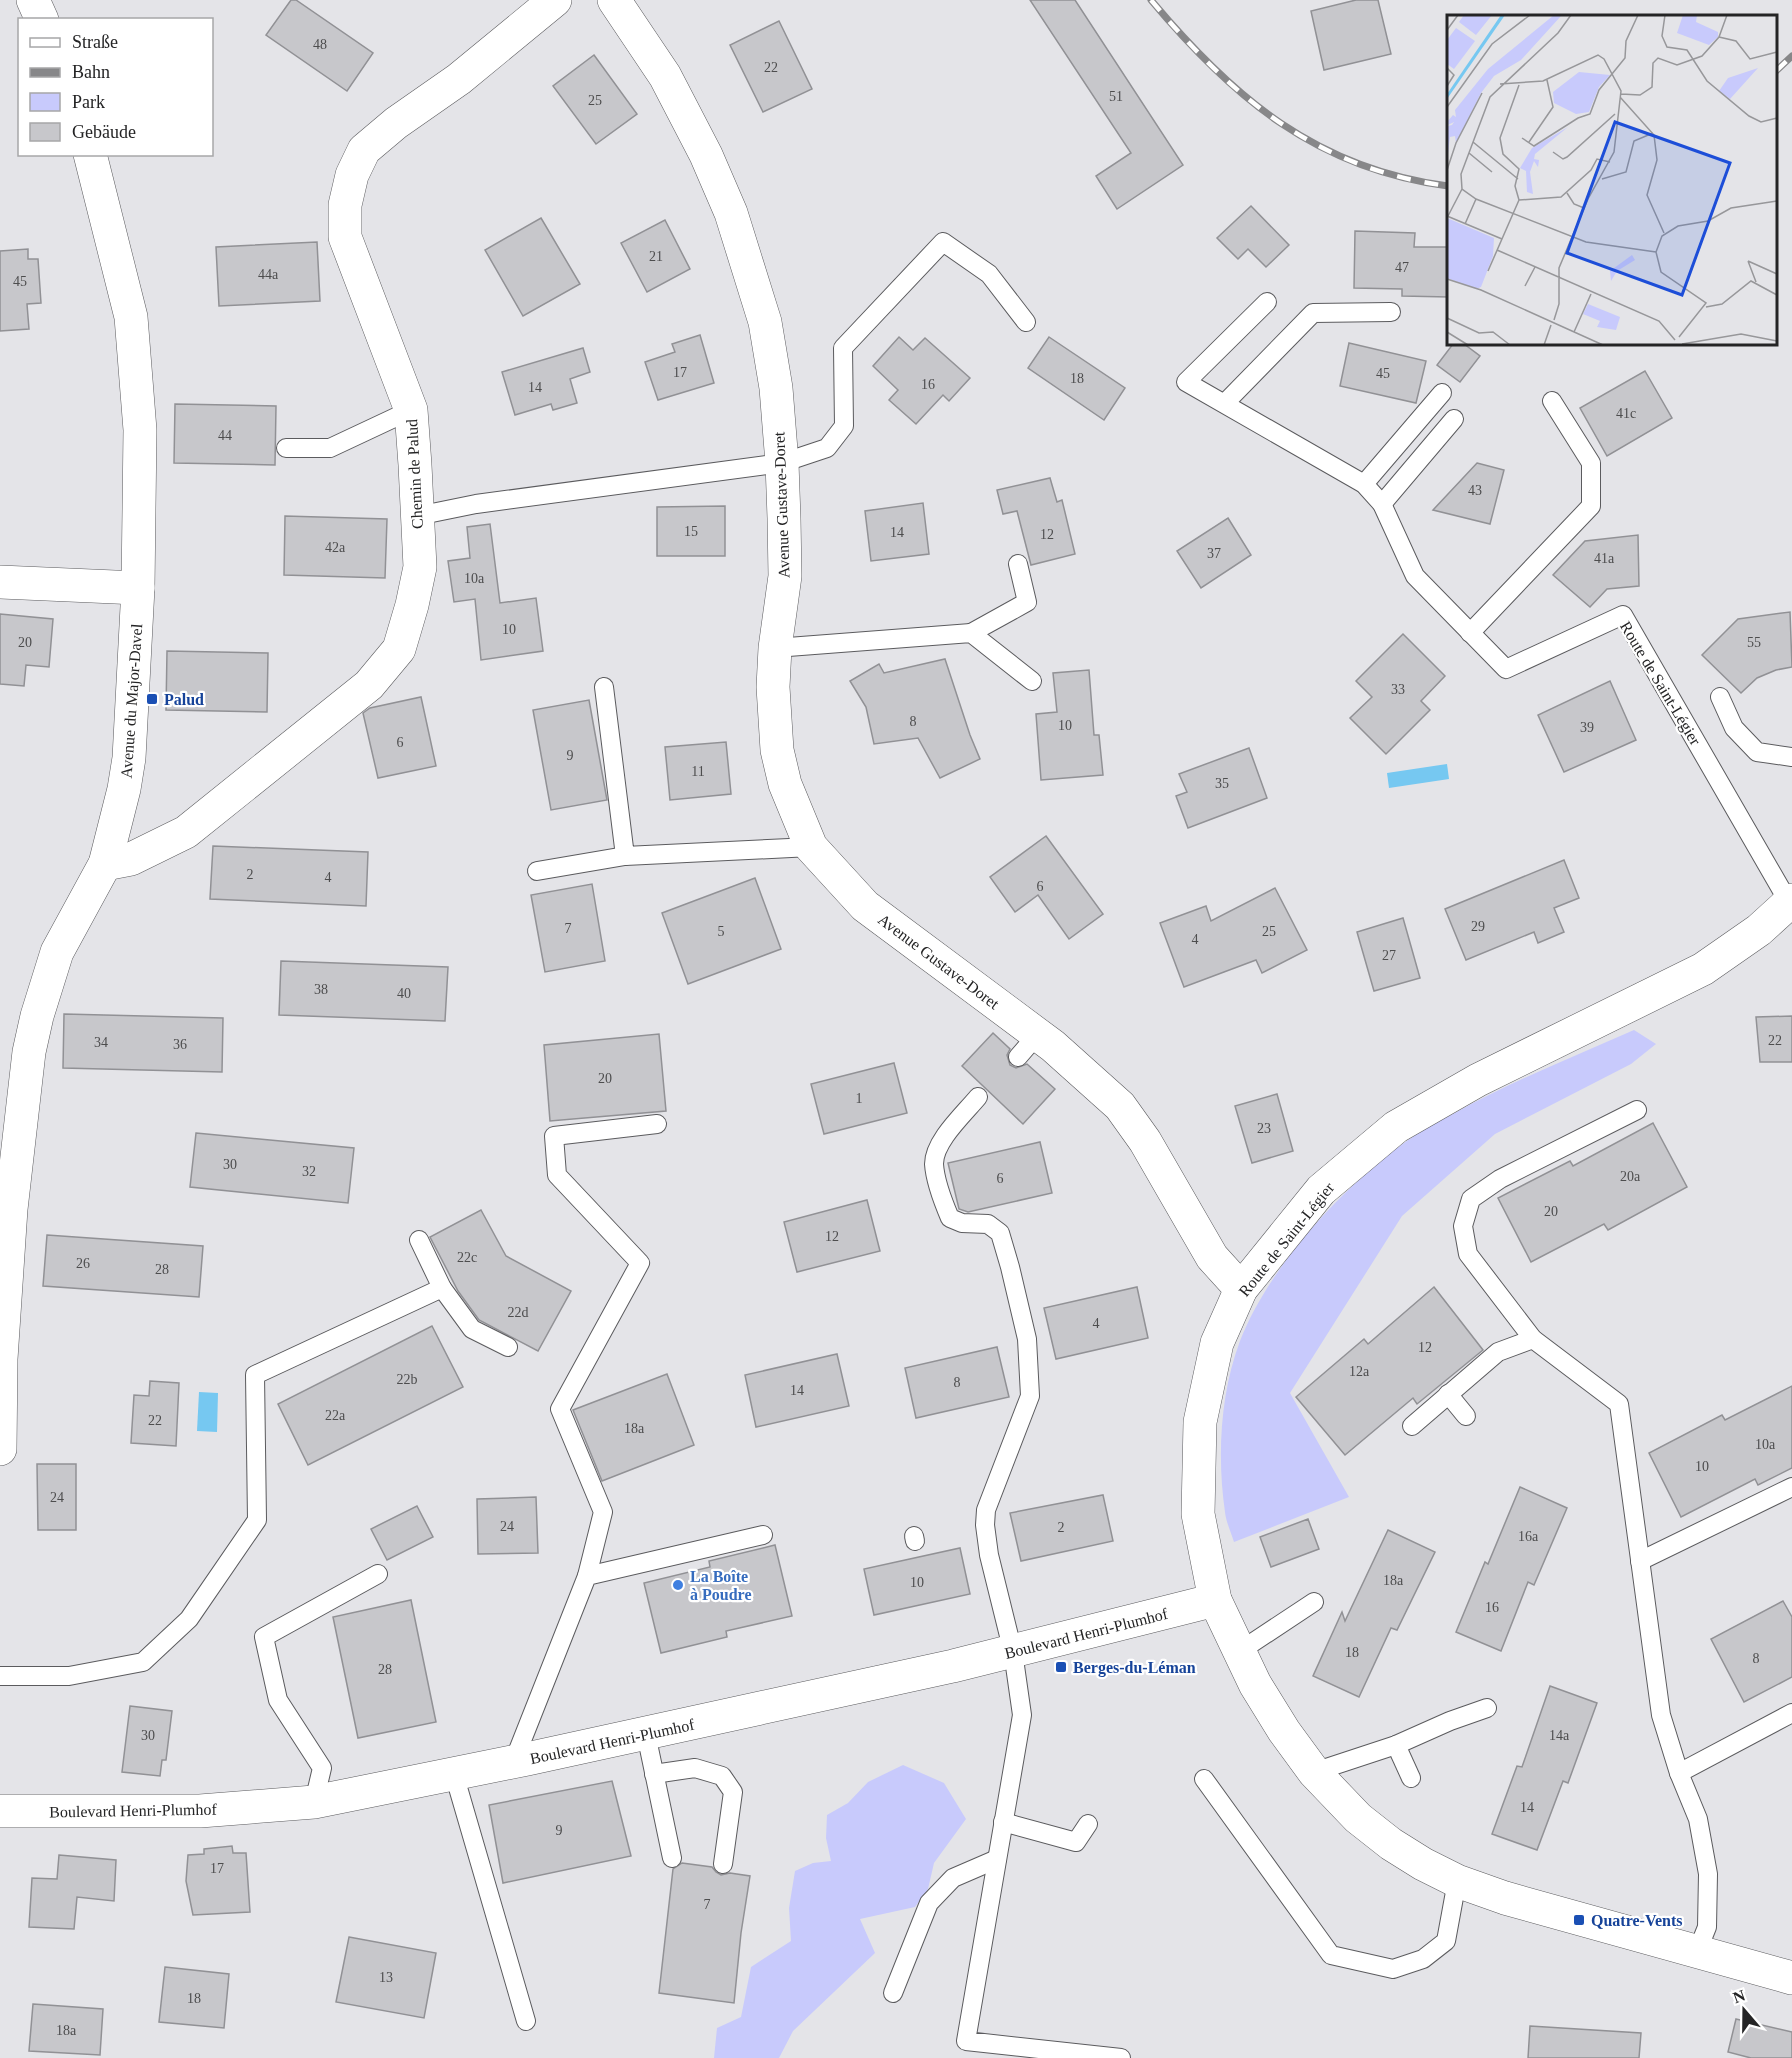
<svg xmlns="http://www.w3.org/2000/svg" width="1792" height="2058" font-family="Georgia,serif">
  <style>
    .green { fill: #c8cafc }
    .water { fill: #76c8f1 }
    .building { fill: #c7c7cb; stroke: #919195; stroke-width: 1.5 }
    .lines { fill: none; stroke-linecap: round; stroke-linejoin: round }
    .lane-casing { stroke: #5b5b5e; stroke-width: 20 }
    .street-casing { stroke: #5b5b5e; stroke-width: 34 }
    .secondary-casing { stroke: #5b5b5e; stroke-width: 34 }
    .lane { stroke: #fff; stroke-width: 18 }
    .street { stroke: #fff; stroke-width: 33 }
    .secondary { stroke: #fff; stroke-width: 33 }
    .rail-casing { stroke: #878789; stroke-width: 7 }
    .rail { stroke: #fff; stroke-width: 4.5; stroke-dasharray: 14; stroke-linecap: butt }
    .transit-dot { fill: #1a4fb4; stroke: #fff; stroke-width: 2 }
    .shop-dot { fill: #3f7fe0; stroke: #fff; stroke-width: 2 }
    .labels { text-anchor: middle; stroke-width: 4.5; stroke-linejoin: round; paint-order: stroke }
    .number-label { font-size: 14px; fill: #4d4d4e }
    .street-label { font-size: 16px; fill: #242425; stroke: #fff }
    .transit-label { font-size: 16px; font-weight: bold; fill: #164399; stroke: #fff; text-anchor: start }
    .shop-label { font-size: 16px; font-weight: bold; fill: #366cbe; stroke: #fff; text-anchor: start }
    .inset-road { fill: none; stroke: #97979a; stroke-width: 1.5 }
    .view { fill: #1d4ed8; fill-opacity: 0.15; stroke: #1d4ed8; stroke-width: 3 }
    .inset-edge { fill: none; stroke: #242425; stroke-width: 3 }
  </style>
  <rect width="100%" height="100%" fill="#e4e4e8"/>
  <!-- green -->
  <g class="green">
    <path d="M1634,1030L1656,1044L1631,1064L1495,1134L1402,1216L1290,1393L1349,1497L1234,1542C1231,1532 1226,1522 1225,1512C1217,1457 1220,1394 1240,1341C1270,1264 1349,1179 1417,1134C1429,1126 1441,1120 1453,1114C1512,1081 1573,1057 1634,1030Z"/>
    <path d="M903,1765L944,1783L966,1819L934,1863L928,1889L915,1907L860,1919L875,1953L793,2031L779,2058H714L717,2028L741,2017L751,1967L791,1941L789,1908L795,1871L813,1863L831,1861L826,1838L827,1815L848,1803L868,1782Z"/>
  </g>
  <!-- water -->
  <g class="water">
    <path d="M1447,764L1449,779L1389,788L1387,773Z"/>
    <path d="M199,1392L218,1393L217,1432L197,1431Z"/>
  </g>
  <!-- building -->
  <g class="building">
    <path d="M291,0H296L373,53L347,91L266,35Z"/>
    <path d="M1030,0H1075L1183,165L1117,209L1096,176L1131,153Z"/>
    <path d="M1356,0H1378L1391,54L1324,70L1311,11Z"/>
    <path d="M779,21L812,89L763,112L730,45Z"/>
    <path d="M594,55L637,114L596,144L553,86Z"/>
    <path d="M1251,206L1289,245L1266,267L1248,249L1238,259L1217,238Z"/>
    <path d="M541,218L580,284L523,316L485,250Z"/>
    <path d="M665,220L690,269L647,292L621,243Z"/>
    <path d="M1355,231L1415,233L1414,247H1449V297L1402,296V289L1354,288Z"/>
    <path d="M317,242L320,301L219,306L216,247Z"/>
    <path d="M28,249V259H38L41,303L27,304L29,329L0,331V251Z"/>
    <path d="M700,335L714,383L658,400L645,362L675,352L672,344Z"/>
    <path d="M899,337L913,350L925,338L970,378L949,401L943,395L916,424L889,400L898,390L873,366Z"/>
    <path d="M1049,337L1125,388L1104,420L1028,368Z"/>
    <path d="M1349,343L1426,361L1416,403L1340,386Z"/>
    <path d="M1453,344H1464L1480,356L1460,382L1437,365Z"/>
    <path d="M583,348L590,372L570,379L577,403L553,410L551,404L515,415L502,372Z"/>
    <path d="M1645,371L1672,418L1607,456L1580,408Z"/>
    <path d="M175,404L276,406L275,465L174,463Z"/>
    <path d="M1477,463L1504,470L1490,524L1433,510Z"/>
    <path d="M1050,478L1057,502L1062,500L1075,554L1031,565L1017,511L1003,514L997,490Z"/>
    <path d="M923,503L929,554L871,561L865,511Z"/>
    <path d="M725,506V556H657V507Z"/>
    <path d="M285,516L387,519L385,578L284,575Z"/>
    <path d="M1228,518L1251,555L1201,588L1177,551Z"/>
    <path d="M490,524L500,603L536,598L543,651L481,660L475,599L454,602L448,561L470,558L467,527Z"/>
    <path d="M1638,535L1639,586L1607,589L1590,607L1553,575L1585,541Z"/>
    <path d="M1790,612L1792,667L1776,670L1757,678L1741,693L1702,655L1738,619Z"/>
    <path d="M0,614L53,619L49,667L26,665L24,686L0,684Z"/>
    <path d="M1403,634L1445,676L1421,701L1430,710L1386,754L1350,718L1372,697L1356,681Z"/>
    <path d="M167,651L268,653L267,712L166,710Z"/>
    <path d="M945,659L970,735L980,759L940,778L918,738L874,744L866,707L850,681L879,664L884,673Z"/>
    <path d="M1089,670L1094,735H1099L1103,775L1041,780L1036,714L1057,712L1053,673Z"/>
    <path d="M1610,681L1636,740L1564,772L1538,715Z"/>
    <path d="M421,697L436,766L378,778L363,713L370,708Z"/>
    <path d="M589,700L607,800L551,810L533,710Z"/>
    <path d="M726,742L731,794L670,800L665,747Z"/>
    <path d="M1249,748L1267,798L1188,828L1176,796L1187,792L1179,774Z"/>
    <path d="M1046,836L1103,914L1069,939L1038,895L1015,912L990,877Z"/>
    <path d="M213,846L368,852L366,906L210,899Z"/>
    <path d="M1564,860L1579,898L1554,908L1564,932L1538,943L1534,932L1466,960L1445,909Z"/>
    <path d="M755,878L781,949L688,984L662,913Z"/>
    <path d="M592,884L605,961L545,972L531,895Z"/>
    <path d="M1275,888L1307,950L1262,973L1256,960L1184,987L1160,923L1206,906L1211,921Z"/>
    <path d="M1403,918L1420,978L1374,991L1357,932Z"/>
    <path d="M281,961L448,967L445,1021L279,1015Z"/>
    <path d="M64,1014L223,1018L222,1072L63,1068Z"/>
    <path d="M1792,1016V1062H1760L1756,1017Z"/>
    <path d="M993,1033L1010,1049L1007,1055L1010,1065L1016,1068L1027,1064L1055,1089L1023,1124L962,1066Z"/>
    <path d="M659,1034L666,1111L550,1121L544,1045Z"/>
    <path d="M894,1063L907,1113L824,1134L811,1084Z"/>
    <path d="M1277,1094L1293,1151L1252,1163L1235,1106Z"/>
    <path d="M1653,1123L1687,1187L1608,1230L1604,1224L1531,1262L1498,1198L1570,1161L1573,1166Z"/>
    <path d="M196,1133L354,1148L348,1203L190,1187Z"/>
    <path d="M1040,1142L1052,1193L968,1212L959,1209L948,1163Z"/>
    <path d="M867,1200L880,1251L797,1272L784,1222Z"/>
    <path d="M481,1210L506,1256L571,1291L538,1351L479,1320L458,1291L430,1237Z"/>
    <path d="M47,1235L203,1246L199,1297L43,1286Z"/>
    <path d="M1137,1287L1148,1338L1056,1359L1044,1308Z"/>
    <path d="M1434,1287L1483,1350L1417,1404L1413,1398L1345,1455L1296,1397L1364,1339L1368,1344Z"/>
    <path d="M432,1326L463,1387L308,1465L278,1404Z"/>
    <path d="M997,1347L1009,1397L916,1418L905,1368Z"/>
    <path d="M837,1354L849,1406L756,1427L745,1375Z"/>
    <path d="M667,1374L694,1445L602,1481L573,1410Z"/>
    <path d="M150,1381L179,1383L176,1446L131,1443L134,1395L149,1396Z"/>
    <path d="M1792,1386V1468L1758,1485L1755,1479L1681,1517L1649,1453L1722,1415L1725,1420Z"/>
    <path d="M37,1464H76V1530H38Z"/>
    <path d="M1520,1487L1567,1508L1534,1585L1528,1582L1501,1651L1456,1632L1485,1562L1488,1564Z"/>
    <path d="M1103,1495L1113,1541L1021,1561L1010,1513Z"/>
    <path d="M536,1497L538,1553L478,1554L477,1499Z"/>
    <path d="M417,1506L433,1537L387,1560L371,1529Z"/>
    <path d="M1308,1519L1319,1549L1271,1567L1260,1537Z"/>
    <path d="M1388,1530L1435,1552L1397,1630L1391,1628L1359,1697L1313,1676L1342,1612L1345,1621Z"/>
    <path d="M775,1545L792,1616L726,1631L727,1637L661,1653L644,1583L710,1567L709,1561Z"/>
    <path d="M960,1548L970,1594L874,1615L864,1569Z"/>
    <path d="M411,1600L436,1722L358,1738L333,1617Z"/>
    <path d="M1783,1601L1792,1617V1677L1744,1702L1711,1639Z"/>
    <path d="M1550,1686L1597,1703L1568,1783L1563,1781L1537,1850L1492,1834L1517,1766L1522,1767Z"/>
    <path d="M130,1706L172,1711L166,1760H162L160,1776L122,1772Z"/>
    <path d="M612,1781L631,1856L503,1883L489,1805Z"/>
    <path d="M232,1846L233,1853H246L250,1912L193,1915L186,1881L188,1855L204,1854V1849Z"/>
    <path d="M59,1855L116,1860L114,1901L77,1897L74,1929L29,1927L32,1878L57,1879Z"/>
    <path d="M682,1863L712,1867L716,1872L721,1875L730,1873L750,1876L741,1933L734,2003L659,1993L673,1869Z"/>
    <path d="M349,1937L436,1953L424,2018L336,2002Z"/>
    <path d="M165,1967L229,1974L224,2028L159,2022Z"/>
    <path d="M33,2004L103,2009L100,2055L29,2051Z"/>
    <path d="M1736,2019L1792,2032V2058H1751L1728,2052Z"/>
    <path d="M1530,2026L1641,2033L1639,2058H1528Z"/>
  </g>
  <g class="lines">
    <defs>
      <g id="lane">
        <path d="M1267,302L1186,382L1364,484L1382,504L1415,576L1506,669L1623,615L1792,908"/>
        <path d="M1225,403L1313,313L1391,312"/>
        <path d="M286,448H330L411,410"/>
        <path d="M1364,484L1442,393"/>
        <path d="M1382,504L1454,419"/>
        <path d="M417,516L476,504L782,463L827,448L844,426L843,348L943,242L989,274L1026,322"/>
        <path d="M971,633L1027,602L1018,564"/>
        <path d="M1470,633L1591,506V463L1552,401"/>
        <path d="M775,648L971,633L1032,681"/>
        <path d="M604,687L625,856L811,847"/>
        <path d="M1720,697L1734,728L1757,752L1792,757"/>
        <path d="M537,871L625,856"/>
        <path d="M1018,1057L1037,1035"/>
        <path d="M978,1097C964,1114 934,1141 934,1164C935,1180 944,1204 950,1218L962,1223L988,1224L1000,1233L1010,1267L1027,1339L1030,1396L986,1510L985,1525L989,1555L1013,1652L1022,1715L966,2041L1121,2058"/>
        <path d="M1637,1110L1500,1179L1471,1199L1463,1226L1468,1254L1533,1339L1619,1404L1661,1715L1679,1773L1698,1819L1708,1874L1707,1927L1697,1952"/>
        <path d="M419,1240L442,1288"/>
        <path d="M1448,1394L1466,1416"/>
        <path d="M1412,1426L1498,1352L1533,1339"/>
        <path d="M914,1536L915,1541"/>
        <path d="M1640,1561L1792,1487"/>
        <path d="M587,1576L603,1512L560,1409L640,1263L557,1175L554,1136L657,1124"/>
        <path d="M1240,1651L1314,1602"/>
        <path d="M0,1676H69L143,1662L189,1619L257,1520L255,1375L442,1288L472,1329L508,1347"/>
        <path d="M646,1734L672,1858"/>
        <path d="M1396,1745L1411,1778"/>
        <path d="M513,1763L587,1576L763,1535"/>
        <path d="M1314,1772L1396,1745L1450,1721L1487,1708"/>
        <path d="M1679,1773L1792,1713"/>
        <path d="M454,1774L526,2021"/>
        <path d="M654,1774L695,1768L722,1776L733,1792L723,1864"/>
        <path d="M1204,1779L1331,1955L1393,1969L1423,1959L1446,1941L1457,1881"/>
        <path d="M314,1802L322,1768L278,1700L264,1637L378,1574"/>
        <path d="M1003,1822L1076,1842L1088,1824"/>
        <path d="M893,1993L929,1903L953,1878L997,1859"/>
      </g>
      <g id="street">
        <path d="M33,0L42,20"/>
        <path d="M614,0L665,76L706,155L731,213L765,322L776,388L782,463L784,518L785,576L775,648L773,687L777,750L785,784L811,847L865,906L1053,1046L1120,1106L1145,1141L1212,1257L1241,1289"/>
        <path d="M0,582L138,588"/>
        <path d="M105,864L131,859L186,832L369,685L399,649L412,605L420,567L415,465L411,410L345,237V205L352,175L364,150L396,123L459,79L555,0"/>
        <path d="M0,1449L1,1359L11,1209L29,1052L37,1016L57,952L105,864L124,789L129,758L138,588L140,430L131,317L90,154"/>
      </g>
      <g id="secondary">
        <path d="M1792,900L1759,930L1703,969L1478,1080L1396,1127L1321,1190L1241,1289L1217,1343L1200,1422L1198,1514L1215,1600L1255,1684L1284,1731L1314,1772L1358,1818L1391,1844L1423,1864L1457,1881L1505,1898L1792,1978"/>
        <path d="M0,1811H200L314,1802L527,1759L953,1666L1215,1600"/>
      </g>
    </defs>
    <!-- lane casing -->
    <use href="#lane" class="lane-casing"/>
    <!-- street casing -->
    <use href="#street" class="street-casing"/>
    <!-- secondary casing -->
    <use href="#secondary" class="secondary-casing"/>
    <!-- lane -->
    <use href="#lane" class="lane"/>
    <!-- street -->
    <use href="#street" class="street"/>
    <!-- secondary -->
    <use href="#secondary" class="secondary"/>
    <defs>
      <g id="rail">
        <path d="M1151,0C1233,98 1317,169 1448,186"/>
        <path d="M1776,71L1792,56"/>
      </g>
    </defs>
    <!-- rail casing -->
    <use href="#rail" class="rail-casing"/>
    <!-- rail -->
    <use href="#rail" class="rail"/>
  </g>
  <!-- markers -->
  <g class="transit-dot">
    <rect x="146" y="693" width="12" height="12" rx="3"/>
    <rect x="1055" y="1661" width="12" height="12" rx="3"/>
    <rect x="1573" y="1914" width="12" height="12" rx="3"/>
  </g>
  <circle class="shop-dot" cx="678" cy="1585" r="6"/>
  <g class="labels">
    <!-- number labels -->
    <g class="number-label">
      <text x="320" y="49">48</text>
      <text x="771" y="72">22</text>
      <text x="1116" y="101">51</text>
      <text x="595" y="105">25</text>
      <text x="656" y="261">21</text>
      <text x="1402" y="272">47</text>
      <text x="268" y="279">44a</text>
      <text x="20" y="286">45</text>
      <text x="680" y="377">17</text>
      <text x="1383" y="378">45</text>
      <text x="1077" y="383">18</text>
      <text x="928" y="389">16</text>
      <text x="535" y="392">14</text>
      <text x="1626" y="418">41c</text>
      <text x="225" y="440">44</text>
      <text x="1475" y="495">43</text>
      <text x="691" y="536">15</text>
      <text x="897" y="537">14</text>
      <text x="1047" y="539">12</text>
      <text x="335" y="552">42a</text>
      <text x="1214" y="558">37</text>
      <text x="1604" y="563">41a</text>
      <text x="474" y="583">10a</text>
      <text x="509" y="634">10</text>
      <text x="25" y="647">20</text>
      <text x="1754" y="647">55</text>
      <text x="1398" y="694">33</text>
      <text x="913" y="726">8</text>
      <text x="1065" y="730">10</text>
      <text x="1587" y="732">39</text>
      <text x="400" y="747">6</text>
      <text x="570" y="760">9</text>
      <text x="698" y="776">11</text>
      <text x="1222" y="788">35</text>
      <text x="250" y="879">2</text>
      <text x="328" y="882">4</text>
      <text x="1040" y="891">6</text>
      <text x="1478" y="931">29</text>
      <text x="568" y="933">7</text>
      <text x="721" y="936">5</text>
      <text x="1269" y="936">25</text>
      <text x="1195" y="944">4</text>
      <text x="1389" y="960">27</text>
      <text x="321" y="994">38</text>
      <text x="404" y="998">40</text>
      <text x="1775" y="1045">22</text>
      <text x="101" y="1047">34</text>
      <text x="180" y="1049">36</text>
      <text x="605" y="1083">20</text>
      <text x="859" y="1103">1</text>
      <text x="1264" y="1133">23</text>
      <text x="230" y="1169">30</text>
      <text x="309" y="1176">32</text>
      <text x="1630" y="1181">20a</text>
      <text x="1000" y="1183">6</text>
      <text x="1551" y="1216">20</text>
      <text x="832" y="1241">12</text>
      <text x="467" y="1262">22c</text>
      <text x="83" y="1268">26</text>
      <text x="162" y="1274">28</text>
      <text x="518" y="1317">22d</text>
      <text x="1096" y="1328">4</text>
      <text x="1425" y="1352">12</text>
      <text x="1359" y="1376">12a</text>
      <text x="407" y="1384">22b</text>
      <text x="957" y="1387">8</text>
      <text x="797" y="1395">14</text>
      <text x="335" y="1420">22a</text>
      <text x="155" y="1425">22</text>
      <text x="634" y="1433">18a</text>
      <text x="1765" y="1449">10a</text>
      <text x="1702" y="1471">10</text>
      <text x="57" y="1502">24</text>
      <text x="507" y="1531">24</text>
      <text x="1061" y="1532">2</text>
      <text x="1528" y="1541">16a</text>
      <text x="1393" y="1585">18a</text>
      <text x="917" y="1587">10</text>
      <text x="1492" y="1612">16</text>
      <text x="1352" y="1657">18</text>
      <text x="1756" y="1663">8</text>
      <text x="385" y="1674">28</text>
      <text x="148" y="1740">30</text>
      <text x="1559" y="1740">14a</text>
      <text x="1527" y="1812">14</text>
      <text x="559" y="1835">9</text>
      <text x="217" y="1873">17</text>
      <text x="707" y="1909">7</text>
      <text x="386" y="1982">13</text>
      <text x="194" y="2003">18</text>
      <text x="66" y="2035">18a</text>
    </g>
    <!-- street labels -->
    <g class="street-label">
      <text transform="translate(414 474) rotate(-93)" y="6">Chemin de Palud</text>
      <text transform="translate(781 505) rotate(-92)" y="6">Avenue Gustave-Doret</text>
      <text transform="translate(1661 683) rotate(59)" y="6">Route de Saint-Légier</text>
      <text transform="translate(131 701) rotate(-86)" y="6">Avenue du Major-Davel</text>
      <text transform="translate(939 961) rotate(37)" y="6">Avenue Gustave-Doret</text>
      <text transform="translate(1286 1239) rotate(-51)" y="6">Route de Saint-Légier</text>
      <text transform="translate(1086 1633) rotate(-14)" y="6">Boulevard Henri-Plumhof</text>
      <text transform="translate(612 1741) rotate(-12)" y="6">Boulevard Henri-Plumhof</text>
      <text transform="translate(133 1810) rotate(-1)" y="6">Boulevard Henri-Plumhof</text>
    </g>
    <!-- transit labels -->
    <g class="transit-label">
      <text x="164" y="705">Palud</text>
      <text x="1073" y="1673">Berges-du-Léman</text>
      <text x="1591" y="1926">Quatre-Vents</text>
    </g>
    <!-- shop labels -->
    <g class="shop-label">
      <text x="690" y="1582">La Boîte<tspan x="690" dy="18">à Poudre</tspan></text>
    </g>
  </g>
  <!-- overview -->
  <g transform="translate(1447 15)">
    <rect width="330" height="330" fill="#e4e4e8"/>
    <path d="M17,0H45L29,20L12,7ZM107,0H120L114,1L74,45L47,61L34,78L9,128L8,121L3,122L0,146V111L5,110L7,107L1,110L0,107L6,100L9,102L8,95L41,54ZM236,0H250L249,7L271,17V22L262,30L230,18ZM9,13L28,26L7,54L0,49V25ZM311,53L283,84L272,76L281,63ZM132,57L163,60L152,72L142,97L129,99L107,88L106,77ZM121,112L88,139L87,144L92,145L91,152L87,146L83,157L86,179L80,177L79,156L73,153L85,133ZM0,203L47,223L46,241L34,272L29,274L0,263ZM185,240L188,245L170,256L164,266L163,256ZM141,289L173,302L169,315L150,312L153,306L136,299Z" fill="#c8cafc"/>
    <path d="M54,0H58L0,84V79Z" fill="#76c8f1"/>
    <path class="inset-road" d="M124,0L111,18L43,82L14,159L15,174L29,184L139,227L209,237M218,0L215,21L220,32L240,35L260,66L302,101L314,107L330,103M0,15L11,0M272,22L289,26L303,44L330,37M0,53L7,60L0,71M53,69L96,66L151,40L157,44L174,76L167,137L141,184L112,253V289L107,305M174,79L193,80L205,72L206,48L211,43L230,50L255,41L272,22L280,0M173,82L207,120L210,145L200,180L217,218M0,92L45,29L83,0M75,123L87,131L131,103L143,99L152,75L178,43L179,26L191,0M26,127L71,164M82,127L106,92L100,65M106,137L116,144L120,142L168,99M22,138L45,157M0,155L9,128L35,78M155,164L179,157L187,126L206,118M120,178L127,189L137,193M72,185L114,182L144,155L150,144L163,147M0,201L55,224M1,201L15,174M18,209L29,184M50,235L212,306L228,325M301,246L330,259M301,246L309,267M41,256L72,185L68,171L72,154L56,139L53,123L72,70M0,264L34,275L156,330M78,271L88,252M259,292L275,289L304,266L330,280M0,303L32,318L46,317L63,330M0,317L21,330M127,317L144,279M232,322L259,288L214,257L209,237L215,221L231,211L261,206L284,193L330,186M235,329L294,319L330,326M97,330L104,310"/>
    <path class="view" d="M168,107L283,148L235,280L120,238Z"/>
    <rect width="330" height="330" class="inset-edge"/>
  </g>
  <!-- legend -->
  <rect x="18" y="18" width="195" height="138" fill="#ffffff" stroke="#a7a7a8" stroke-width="1.5"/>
  <rect x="30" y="38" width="30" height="9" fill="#ffffff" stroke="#a7a7a8" stroke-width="1.5"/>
  <text x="72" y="48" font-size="18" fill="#242425">Straße</text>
  <rect x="30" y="68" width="30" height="9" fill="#878789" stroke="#a7a7a8" stroke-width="1.5"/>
  <text x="72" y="78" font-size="18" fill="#242425">Bahn</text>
  <rect x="30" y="93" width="30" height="18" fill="#c8cafc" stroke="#a7a7a8" stroke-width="1.5"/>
  <text x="72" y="108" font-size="18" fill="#242425">Park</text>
  <rect x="30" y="123" width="30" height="18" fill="#c7c7cb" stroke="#a7a7a8" stroke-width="1.5"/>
  <text x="72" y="138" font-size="18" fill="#242425">Gebäude</text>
  <!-- north arrow -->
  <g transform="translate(1744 2010) rotate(340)" stroke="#ffffff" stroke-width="4.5" paint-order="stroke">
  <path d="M0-4.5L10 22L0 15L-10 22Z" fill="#242425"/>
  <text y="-9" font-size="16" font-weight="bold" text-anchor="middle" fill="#242425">N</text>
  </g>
</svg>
